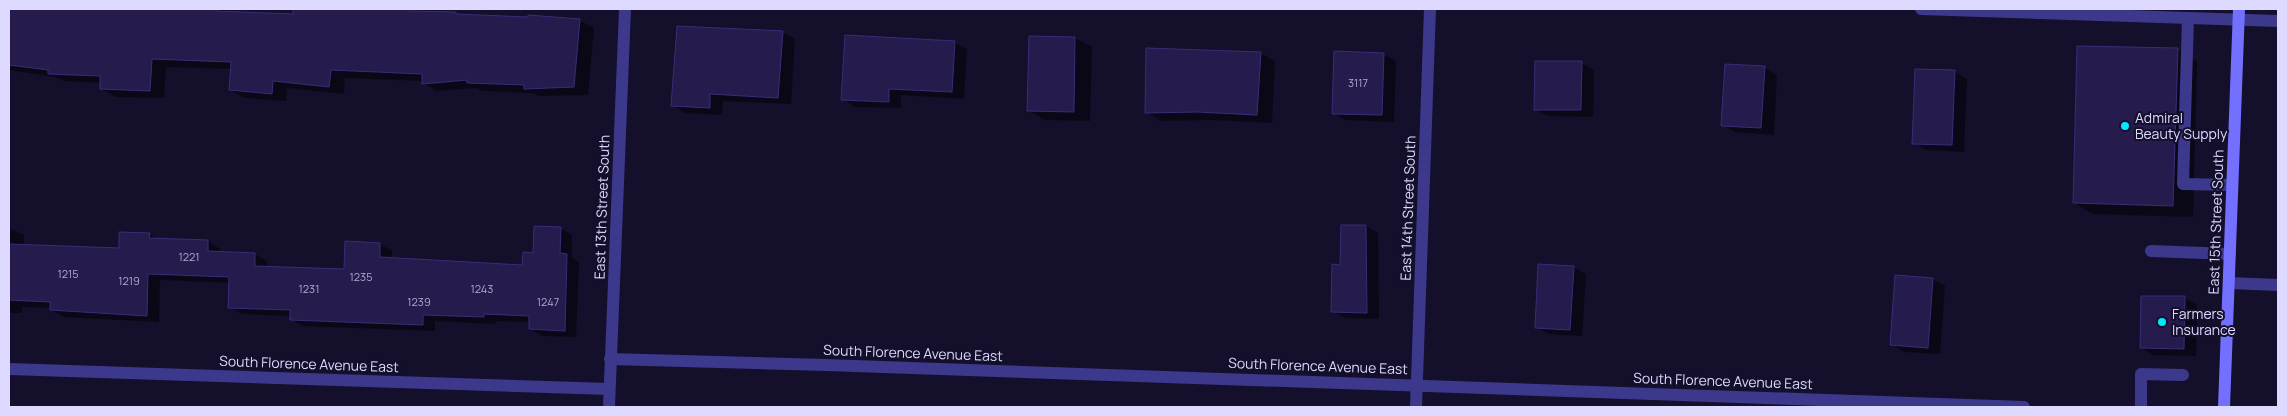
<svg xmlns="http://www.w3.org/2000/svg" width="2287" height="416" font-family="Manrope,sans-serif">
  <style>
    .shadow { fill: #0007 }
    .building { fill: #251b4c; stroke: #3b2c79 }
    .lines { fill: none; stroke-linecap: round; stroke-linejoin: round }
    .lane { stroke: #3c388b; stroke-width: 12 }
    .street { stroke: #3c388b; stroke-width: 12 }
    .secondary { stroke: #7470ff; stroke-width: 12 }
    .poi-dot { fill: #05e6ff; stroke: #140f2a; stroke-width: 2 }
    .labels { text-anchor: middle; stroke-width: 4; stroke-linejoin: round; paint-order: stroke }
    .number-label { font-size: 11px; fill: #afaad2 }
    .poi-label { font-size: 14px; fill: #ddd9ff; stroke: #140f2a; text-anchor: start }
    .street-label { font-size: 14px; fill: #ddd9ff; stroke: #140f2a }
  </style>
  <rect width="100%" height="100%" fill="#140f2a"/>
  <!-- shadow -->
  <g class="shadow">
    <path d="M9,9H226L231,12L294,15L295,9L365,12V9H408L413,12L456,14L459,16L579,20L594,28L588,95L539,96L533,93L482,91L477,88L437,91L423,83V81L345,78L344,94L287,88L286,101L244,98L230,90L232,69L166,67L164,98L115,97L101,88V83L64,81L55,77L9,70Z"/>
    <path d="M782,32L795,39L791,104L723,101L722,115L685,113L673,105Z"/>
    <path d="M1075,38L1092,47L1090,121L1045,120L1029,111Z"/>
    <path d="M954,42L967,49L964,99L901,95V108L855,107L843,99Z"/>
    <path d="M2177,50L2197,61L2193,217L2093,214L2074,203Z"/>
    <path d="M1335,52L1384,54L1396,61L1394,122L1345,120L1333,113Z"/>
    <path d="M1260,53L1275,61L1272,123L1213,120L1161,121L1146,112Z"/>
    <path d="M1581,63L1594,70L1593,117L1548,116L1535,109Z"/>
    <path d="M1726,65L1765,68L1777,75L1774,135L1735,132L1722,125Z"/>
    <path d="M1954,71L1967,79L1964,152L1926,150L1913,143Z"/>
    <path d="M1342,226H1366L1378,233L1379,319L1345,318L1332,311L1341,266Z"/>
    <path d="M9,228L24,235V246L120,249L149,234L159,240L208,241L220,249V253L255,254L267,261V267L345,270L346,243L380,244L392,251V259L524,266L560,228L572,235V258L579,262L576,337L542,336L530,329V322L496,321V324L435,321V331L303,326L291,319V316L242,314L230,307L231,283L160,280L159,322L64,317L51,310V308L22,307V313H9Z"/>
    <path d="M1573,267L1586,274L1582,336L1549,334L1537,327Z"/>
    <path d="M1932,279L1945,286L1940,354L1904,352L1892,345Z"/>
    <path d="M2185,298L2197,305L2196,356L2153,355L2141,348Z"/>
  </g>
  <!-- building -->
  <g class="building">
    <path d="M9,9H216V11L293,14V9H408V11L456,12V14L528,17V15L580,19L574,87L524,89V85L467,83V80L422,84V74L331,70L329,87L273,81L272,94L229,90L231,62L152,59L150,91L100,89V76L48,74V70L9,65Z"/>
    <path d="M677,26L783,31L778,98L710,94V108L671,106Z"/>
    <path d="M845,35L955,41L952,92L889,89V102L841,100Z"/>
    <path d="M1029,36L1075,37L1074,112L1027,111Z"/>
    <path d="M2077,46L2178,48L2173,206L2073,203Z"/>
    <path d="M1146,48L1261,52L1257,115L1197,112L1145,113Z"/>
    <path d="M1334,51L1384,53L1382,115L1332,114Z"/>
    <path d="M1535,61H1582L1581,110H1534Z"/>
    <path d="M1725,64L1765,66L1761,128L1721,126Z"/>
    <path d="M1915,69L1955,70L1952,145L1912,144Z"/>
    <path d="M1341,225H1366L1367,313L1331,312L1332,264L1340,265Z"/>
    <path d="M534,226L561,227L560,253L567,254L565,331L529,329V316L484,314V317L423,315V325L290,320V310L228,308L229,277L148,274L147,316L50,310V302L9,300V244L119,248V232L150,233L149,238L208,240V251L255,253V266L344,269L345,241L380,243V257L522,265L523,252L533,253Z"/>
    <path d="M1538,264L1574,266L1570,330L1535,328Z"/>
    <path d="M1895,275L1933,278L1928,348L1890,345Z"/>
    <path d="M2141,296H2185L2184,349L2140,348Z"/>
  </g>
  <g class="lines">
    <!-- lane -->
    <g class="lane">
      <path d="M2188,18L2183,184L2232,185"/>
      <path d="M2151,251L2230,254"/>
      <path d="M2229,283L2278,285"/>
      <path d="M2141,407V374L2183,375"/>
    </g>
    <!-- street -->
    <g class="street">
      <path d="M1921,9L2278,21"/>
      <path d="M610,359L826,365L2024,407"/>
      <path d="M9,369L609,389"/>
      <path d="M609,407L625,9"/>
      <path d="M1416,407L1430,9"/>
    </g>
    <!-- secondary -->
    <path class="secondary" d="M2224,407L2239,9"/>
  </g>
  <!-- markers -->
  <g class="poi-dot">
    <circle cx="2125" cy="126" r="5"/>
    <circle cx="2162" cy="322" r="5"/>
  </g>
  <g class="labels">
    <!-- number labels -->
    <g class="number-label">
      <text x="1358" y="87">3117</text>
      <text x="189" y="261">1221</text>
      <text x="68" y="278">1215</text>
      <text x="361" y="281">1235</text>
      <text x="129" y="285">1219</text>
      <text x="309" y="293">1231</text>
      <text x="482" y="293">1243</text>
      <text x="419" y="306">1239</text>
      <text x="548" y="306">1247</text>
    </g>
    <!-- poi labels -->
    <g class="poi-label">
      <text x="2135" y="123">Admiral<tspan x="2135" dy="16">Beauty Supply</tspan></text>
      <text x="2172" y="319">Farmers<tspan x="2172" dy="16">Insurance</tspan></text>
    </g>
    <!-- street labels -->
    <g class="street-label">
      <text transform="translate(602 207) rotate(-88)" y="5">East 13th Street South</text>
      <text transform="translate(1408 208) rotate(-88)" y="5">East 14th Street South</text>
      <text transform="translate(2216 222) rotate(-88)" y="5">East 15th Street South</text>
      <text transform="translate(913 353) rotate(2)" y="5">South Florence Avenue East</text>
      <text transform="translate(309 364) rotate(2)" y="5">South Florence Avenue East</text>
      <text transform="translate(1318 366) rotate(2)" y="5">South Florence Avenue East</text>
      <text transform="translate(1723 381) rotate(2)" y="5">South Florence Avenue East</text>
    </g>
  </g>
  <!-- border -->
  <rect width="2287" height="416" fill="none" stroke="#ddd9ff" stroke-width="20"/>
</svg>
